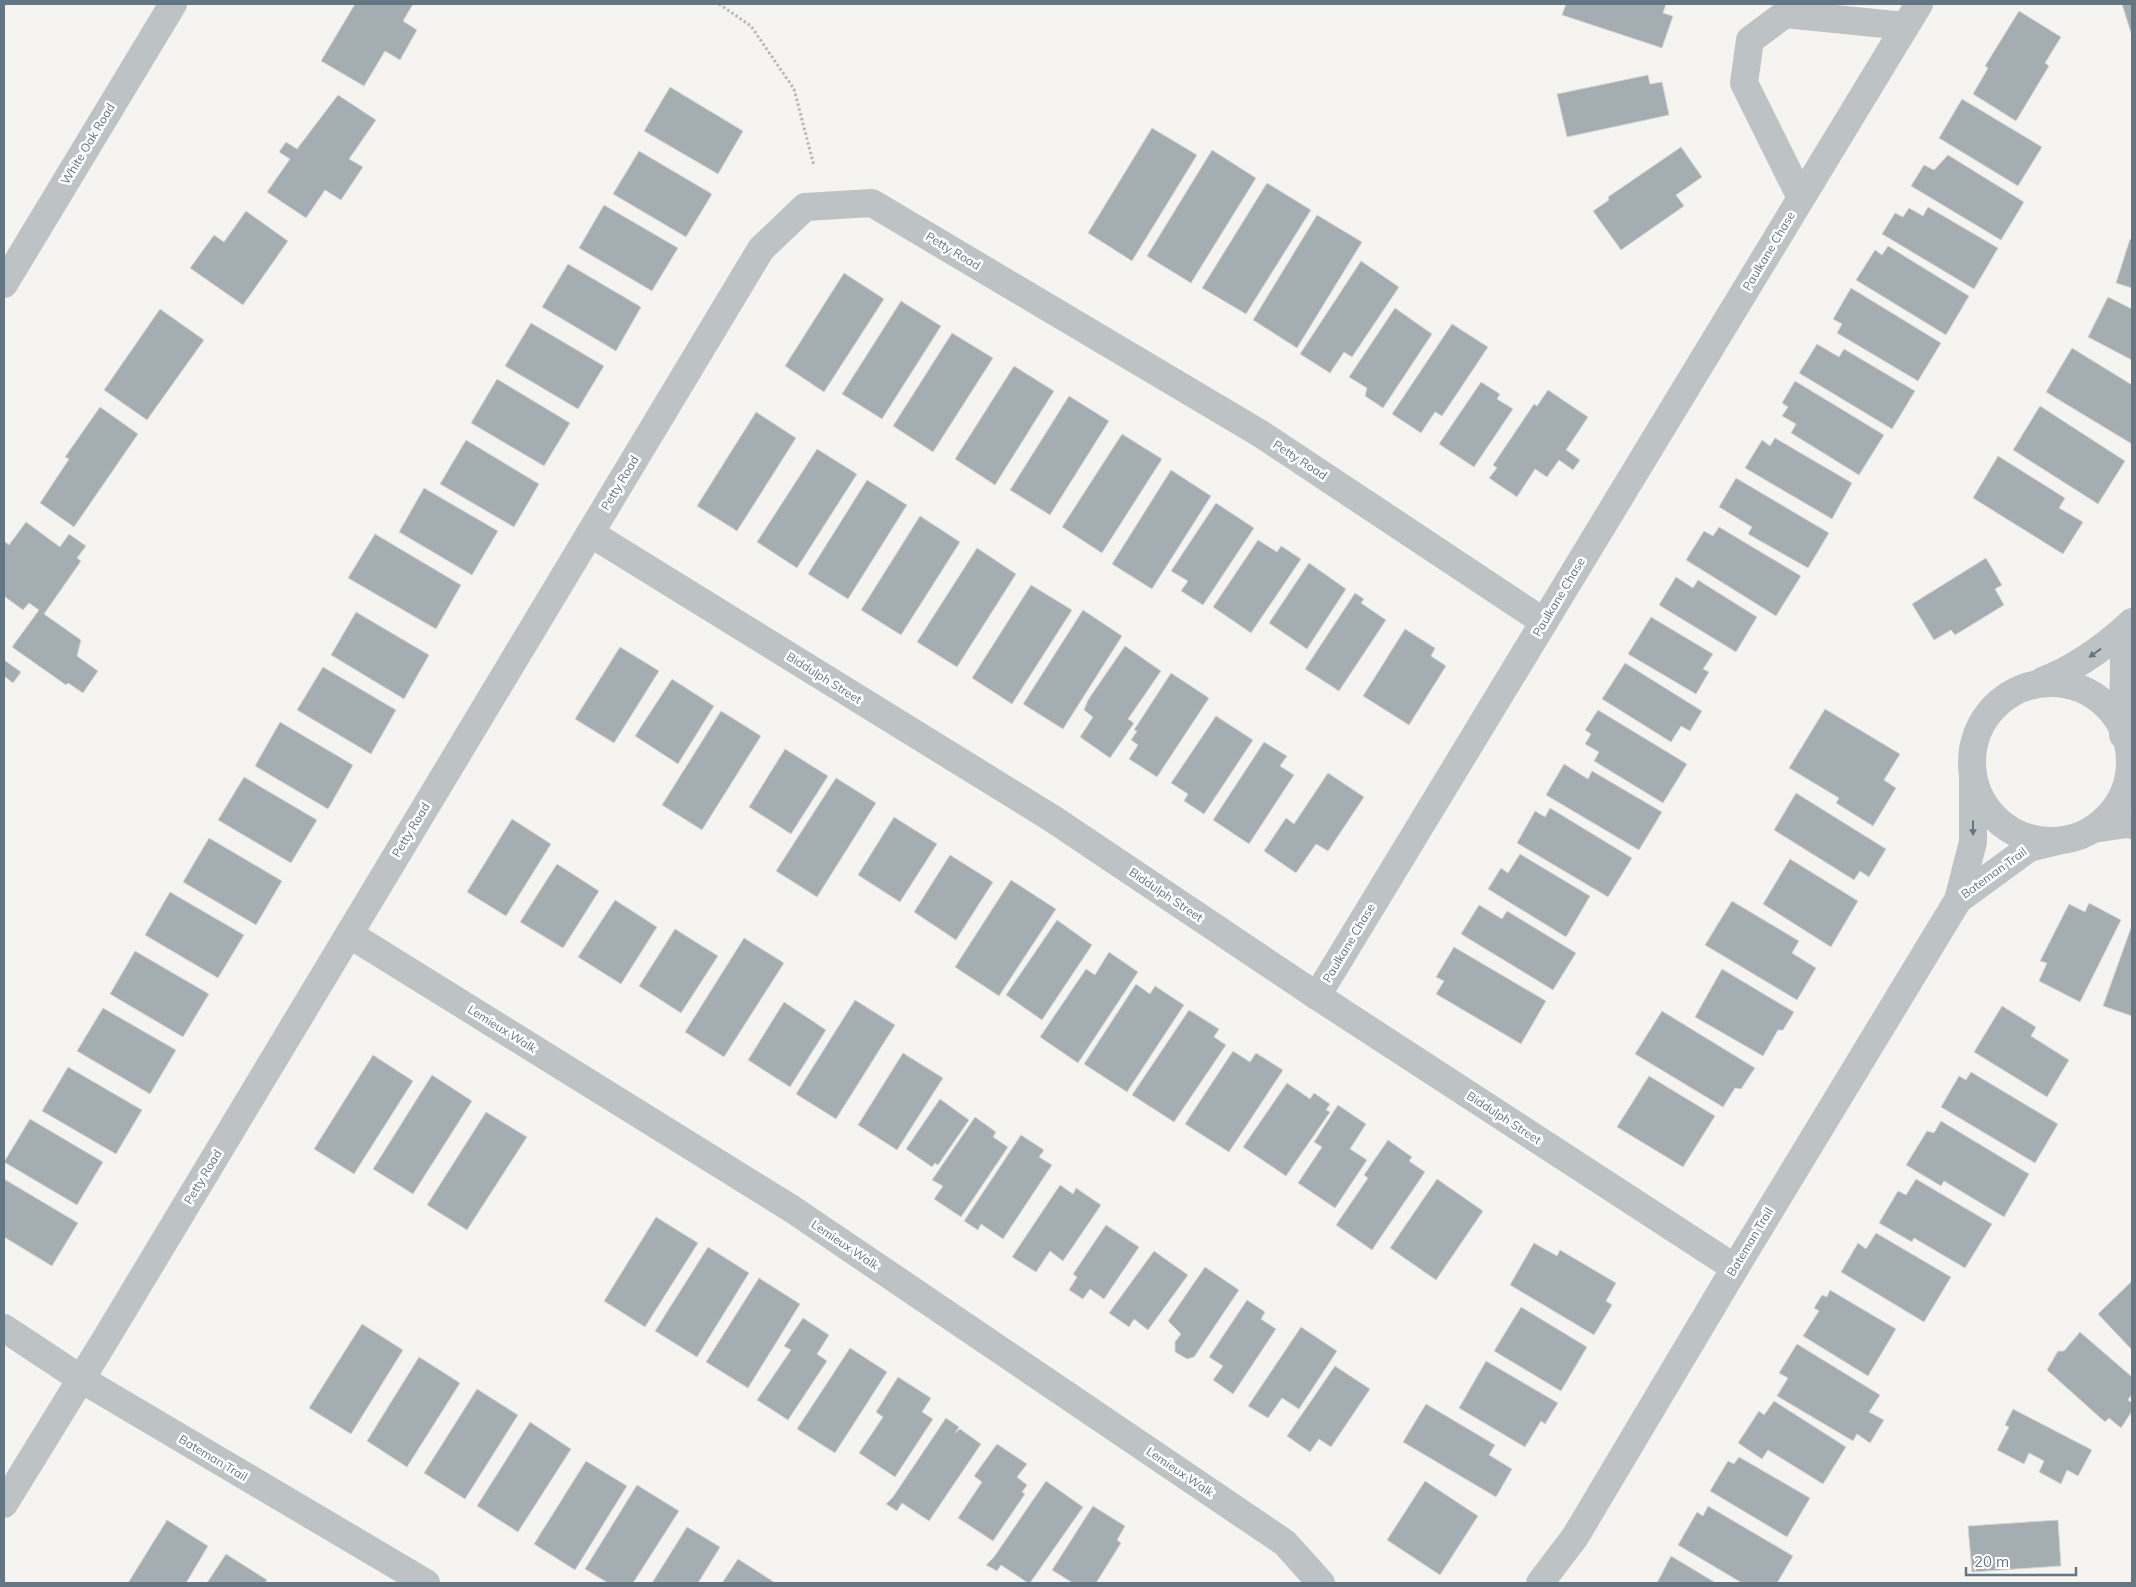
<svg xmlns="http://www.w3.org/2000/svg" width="2136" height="1587" font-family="Mulish,sans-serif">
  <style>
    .building { fill: #a4adb2; stroke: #d6d6d3 }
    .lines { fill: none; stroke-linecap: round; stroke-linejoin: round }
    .path { stroke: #b5b9bc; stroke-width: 3; stroke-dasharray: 2.5 2.5; stroke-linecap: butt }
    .minor { stroke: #bdc2c5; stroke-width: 28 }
    .oneway { fill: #637682 }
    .labels { text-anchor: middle; stroke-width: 5; stroke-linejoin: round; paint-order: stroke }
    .street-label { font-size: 12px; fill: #637682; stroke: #fff }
  </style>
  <rect width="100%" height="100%" fill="#f5f4f0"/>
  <!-- building -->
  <g class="building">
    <path d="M355,4H413L403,21L417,30L400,60L385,51L364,86L321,61Z"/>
    <path d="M1566,4H1666L1663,13L1673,16L1662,48L1562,15Z"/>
    <path d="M2122,4H2132V36Z"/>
    <path d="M2019,11L2061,37L2045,63L2049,66L2016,121L1973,94L1988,68L1985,66Z"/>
    <path d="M1648,75L1650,84L1662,82L1669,115L1567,137L1557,94Z"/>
    <path d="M670,87L743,131L718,174L644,131Z"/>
    <path d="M338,95L376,120L349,159L363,167L341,200L325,190L306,218L267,192L290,159L279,152L286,142L297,149Z"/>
    <path d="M1962,99L2042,147L2018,186L1939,138Z"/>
    <path d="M1152,128L1197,155L1132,261L1088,233Z"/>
    <path d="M1681,147L1702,177L1676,195L1684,206L1621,250L1593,211L1609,200L1608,197Z"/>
    <path d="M1212,150L1256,178L1191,283L1147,256Z"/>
    <path d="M639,151L712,194L686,237L613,194Z"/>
    <path d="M1948,155L2024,202L2001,240L1911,186L1924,165L1934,170Z"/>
    <path d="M1267,183L1311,210L1246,314L1202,288Z"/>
    <path d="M604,205L678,248L652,291L579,248Z"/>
    <path d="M1928,207L1998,248L1974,289L1882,234L1895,213L1903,217L1909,208L1923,216Z"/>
    <path d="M246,211L288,241L243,305L190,268L214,235L224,242Z"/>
    <path d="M1317,215L1362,242L1297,348L1253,320Z"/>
    <path d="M2130,239L2132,240V288L2116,283Z"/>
    <path d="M1888,246L1969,296L1946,335L1856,280L1875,250L1882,255Z"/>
    <path d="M1361,261L1399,287L1352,357L1344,352L1330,373L1300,354Z"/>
    <path d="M568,264L641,307L616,351L542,307Z"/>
    <path d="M844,273L884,299L824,392L785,366Z"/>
    <path d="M1851,288L1941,343L1918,381L1837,333L1842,324L1833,319Z"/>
    <path d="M2108,297L2132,309V360L2088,337Z"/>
    <path d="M901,301L941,326L882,419L842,394Z"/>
    <path d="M1395,308L1432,334L1383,408L1365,396L1367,388L1349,377Z"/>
    <path d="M160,309L204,340L147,420L104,390Z"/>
    <path d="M531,323L604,366L578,409L505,366Z"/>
    <path d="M1452,324L1488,347L1442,416L1435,412L1421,433L1392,414Z"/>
    <path d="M952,333L993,358L933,452L893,426Z"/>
    <path d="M1817,344L1839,357L1844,349L1915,391L1892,429L1799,373Z"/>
    <path d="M2072,348L2132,385V444L2046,392Z"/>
    <path d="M1014,366L1054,391L995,485L955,459Z"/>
    <path d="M497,379L570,423L544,466L471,423Z"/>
    <path d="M1795,381L1884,435L1859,475L1791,433L1796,424L1782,416L1788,407L1782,403Z"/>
    <path d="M1481,382L1500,394L1497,399L1513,409L1474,467L1439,444Z"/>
    <path d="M1548,390L1588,417L1566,450L1580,460L1573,470L1559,460L1547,477L1535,469L1517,497L1489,478L1497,468L1493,465L1534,404L1537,406Z"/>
    <path d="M1069,396L1109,421L1050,515L1010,490Z"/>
    <path d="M2040,406L2125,461L2098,504L2013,450Z"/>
    <path d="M100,407L138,434L74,527L40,503L69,459L65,457Z"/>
    <path d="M756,412L796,438L737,531L697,506Z"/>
    <path d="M1122,434L1162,459L1102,553L1062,527Z"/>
    <path d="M1775,438L1852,483L1832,519L1745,468L1762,440L1770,446Z"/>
    <path d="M466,440L539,484L514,527L440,484Z"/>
    <path d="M817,449L857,474L797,568L757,542Z"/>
    <path d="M1998,456L2065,498L2059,508L2083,522L2063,554L1973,498Z"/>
    <path d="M1171,470L1211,496L1152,589L1112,564Z"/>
    <path d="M1736,478L1829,533L1808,568L1748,534L1752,527L1719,507Z"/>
    <path d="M867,480L907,505L848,599L808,574Z"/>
    <path d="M424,488L498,531L472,575L399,532Z"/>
    <path d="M1216,503L1254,528L1203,605L1181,591L1188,581L1171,571Z"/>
    <path d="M920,516L960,542L901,635L861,610Z"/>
    <path d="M26,522L60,547L69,534L86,546L77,558L81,561L44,614L81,640L77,656L98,671L83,693L68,683L66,685L12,647L39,610L29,603L23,610L4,596V541L9,545Z"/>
    <path d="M1719,527L1801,576L1776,616L1686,560L1704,531L1713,536Z"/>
    <path d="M375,534L461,585L436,629L348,578Z"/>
    <path d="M1258,540L1277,552L1281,546L1301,559L1251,633L1213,607Z"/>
    <path d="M977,548L1016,574L957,667L917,642Z"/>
    <path d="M1986,558L2002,585L1995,589L2004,605L1955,635L1951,630L1934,640L1912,604Z"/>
    <path d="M1309,563L1346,589L1307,649L1269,623Z"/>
    <path d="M1676,577L1693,588L1698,580L1757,617L1736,652L1659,605Z"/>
    <path d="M1031,585L1072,610L1012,704L972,678Z"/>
    <path d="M1355,593L1364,599L1361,603L1386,620L1339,691L1305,669Z"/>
    <path d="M1083,610L1122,636L1063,729L1023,704Z"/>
    <path d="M356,612L429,655L404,699L331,655Z"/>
    <path d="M1651,617L1713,654L1703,669L1709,672L1696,694L1628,654Z"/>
    <path d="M1405,629L1435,648L1431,656L1446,666L1409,725L1363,696Z"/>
    <path d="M1125,646L1161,671L1128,719L1134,723L1110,758L1080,737L1093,717L1084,710L1088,700Z"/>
    <path d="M620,647L659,671L614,743L575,719Z"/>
    <path d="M4,660L21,672L13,683L4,676Z"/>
    <path d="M1625,663L1702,711L1690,731L1681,726L1671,742L1602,699Z"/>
    <path d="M323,667L396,710L371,754L297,710Z"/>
    <path d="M1171,673L1209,698L1157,777L1129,759L1138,745L1131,740L1137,731L1134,730Z"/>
    <path d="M672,679L714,706L678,764L635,736Z"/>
    <path d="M1825,709L1900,754L1884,780L1896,788L1873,826L1836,803L1839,798L1789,768Z"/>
    <path d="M1598,710L1687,764L1663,803L1594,761L1599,752L1585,744L1591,734L1585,730Z"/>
    <path d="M721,711L761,736L702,830L662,805Z"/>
    <path d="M1216,716L1253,740L1204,814L1184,801L1188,794L1171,783Z"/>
    <path d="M280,722L353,765L328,809L255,766Z"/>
    <path d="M1264,742L1287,756L1280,766L1294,775L1249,844L1213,820Z"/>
    <path d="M785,749L828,776L791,834L749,807Z"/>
    <path d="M1564,764L1588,779L1592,771L1662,812L1639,850L1546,795Z"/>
    <path d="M1328,773L1364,797L1328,851L1316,844L1296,873L1264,851L1286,818L1294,824Z"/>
    <path d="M244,777L317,820L291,863L218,820Z"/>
    <path d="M836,778L876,803L817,897L776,871Z"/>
    <path d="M1796,793L1886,849L1869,877L1860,871L1854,880L1774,830Z"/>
    <path d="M1550,808L1632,858L1608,897L1517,843L1535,811L1545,817Z"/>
    <path d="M894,817L937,844L900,902L858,875Z"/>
    <path d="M512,819L551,844L506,916L467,892Z"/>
    <path d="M209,838L282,881L256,925L183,882Z"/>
    <path d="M1520,854L1590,896L1566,937L1488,889L1501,868L1508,873Z"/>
    <path d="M950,855L993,882L956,940L914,912Z"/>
    <path d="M1790,859L1858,901L1831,947L1763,904Z"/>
    <path d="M557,864L599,891L563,948L520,922Z"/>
    <path d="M1011,880L1056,909L999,996L955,967Z"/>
    <path d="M170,892L244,935L218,978L145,935Z"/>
    <path d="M615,900L657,927L621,984L578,957Z"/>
    <path d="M1732,901L1799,941L1792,953L1816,968L1797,1000L1705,945Z"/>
    <path d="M2089,903L2121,920L2080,1002L2039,981L2047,963L2040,961L2069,904L2085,912Z"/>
    <path d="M1479,905L1502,919L1507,911L1576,953L1553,990L1461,934Z"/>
    <path d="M1057,920L1092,945L1042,1020L1006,995Z"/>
    <path d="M2132,925V1016L2103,1006Z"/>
    <path d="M675,929L718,956L681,1013L639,986Z"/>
    <path d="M744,938L784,963L724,1057L685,1032Z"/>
    <path d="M1454,947L1546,1001L1521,1044L1436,994L1444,981L1436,977Z"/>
    <path d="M135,951L209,994L183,1037L110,994Z"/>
    <path d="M1109,952L1138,972L1078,1063L1040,1037L1086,969L1095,975Z"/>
    <path d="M1722,969L1794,1012L1783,1030H1778L1763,1056L1695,1017Z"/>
    <path d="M1136,984L1150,994L1155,986L1184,1005L1127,1092L1084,1064Z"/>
    <path d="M855,1000L895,1025L836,1119L796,1094Z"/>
    <path d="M784,1002L826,1030L790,1087L748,1060Z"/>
    <path d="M2002,1006L2036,1027L2031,1036L2069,1060L2047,1097L1974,1052Z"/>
    <path d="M103,1008L176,1050L150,1094L77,1051Z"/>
    <path d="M1189,1010L1219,1029L1214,1037L1226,1045L1174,1122L1132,1095Z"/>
    <path d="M1662,1011L1755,1068L1741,1089L1735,1088L1723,1107L1635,1054Z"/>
    <path d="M1233,1051L1250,1062L1256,1053L1283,1070L1229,1152L1185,1124Z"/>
    <path d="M903,1053L943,1078L897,1150L858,1125Z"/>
    <path d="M373,1055L413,1081L354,1174L314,1149Z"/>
    <path d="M68,1067L142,1110L116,1154L42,1111Z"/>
    <path d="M1971,1072L2058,1124L2035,1163L1941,1107L1959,1076L1966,1080Z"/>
    <path d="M432,1075L472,1101L413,1194L373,1169Z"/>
    <path d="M1649,1076L1715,1116L1683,1167L1617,1127Z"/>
    <path d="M1287,1083L1310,1099L1314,1093L1330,1104L1326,1110L1330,1112L1286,1176L1243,1147Z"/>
    <path d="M940,1099L969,1120L938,1165L935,1163L932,1167L906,1149Z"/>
    <path d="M1338,1105L1366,1124L1350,1149L1367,1160L1335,1208L1298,1183L1322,1147L1314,1142Z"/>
    <path d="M486,1112L527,1137L467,1230L427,1205Z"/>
    <path d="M975,1117L996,1132L993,1137L1008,1147L961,1217L934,1199L943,1186L932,1180Z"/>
    <path d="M30,1119L103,1162L77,1205L4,1162Z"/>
    <path d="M1941,1121L2029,1174L2004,1217L1944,1181L1941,1186L1906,1165L1927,1131L1934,1133Z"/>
    <path d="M1021,1135L1044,1150L1039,1157L1052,1165L1003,1239L981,1224L978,1230L964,1221Z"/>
    <path d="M1388,1140L1412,1157L1409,1161L1425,1172L1372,1250L1336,1225L1368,1178L1364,1175Z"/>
    <path d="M4,1179L78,1223L52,1266L4,1237Z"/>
    <path d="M1437,1179L1483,1211L1436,1280L1390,1248Z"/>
    <path d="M1916,1179L1992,1224L1965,1268L1914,1238L1912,1242L1879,1223L1898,1191L1906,1195Z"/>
    <path d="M1060,1185L1073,1194L1076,1188L1101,1205L1063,1261L1050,1251L1036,1272L1012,1257Z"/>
    <path d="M656,1217L698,1243L645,1327L604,1301Z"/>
    <path d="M1106,1225L1139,1247L1104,1299L1090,1289L1083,1299L1069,1290L1077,1277L1073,1274Z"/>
    <path d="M1876,1233L1951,1277L1924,1322L1841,1272L1858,1243L1866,1249Z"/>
    <path d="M1534,1243L1557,1256L1560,1250L1616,1283L1606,1301L1612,1305L1594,1335L1510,1285Z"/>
    <path d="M708,1247L749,1273L697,1357L655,1331Z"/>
    <path d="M1154,1251L1188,1275L1148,1330L1134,1319L1129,1327L1109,1313Z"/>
    <path d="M1205,1267L1239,1290L1194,1357L1187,1359L1175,1352V1342L1181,1334L1168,1321Z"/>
    <path d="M759,1278L800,1304L748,1388L706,1362Z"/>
    <path d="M2132,1281V1350L2098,1314Z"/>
    <path d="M1830,1290L1896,1329L1868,1376L1803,1336L1819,1311L1814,1308L1822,1295L1827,1297Z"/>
    <path d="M1247,1300L1265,1312L1261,1319L1276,1329L1233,1394L1213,1380L1223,1366L1209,1357Z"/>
    <path d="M1521,1307L1587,1347L1561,1391L1494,1351Z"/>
    <path d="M803,1318L829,1335L817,1354L827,1361L788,1420L757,1400L791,1350L784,1346Z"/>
    <path d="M362,1324L403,1350L351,1434L309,1408Z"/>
    <path d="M1301,1327L1337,1351L1299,1409L1282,1398L1268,1418L1248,1406Z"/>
    <path d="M2080,1332L2132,1377V1394L2128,1400L2132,1403V1411L2121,1428L2109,1418L2105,1422L2047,1370L2058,1351H2064Z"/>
    <path d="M1797,1344L1880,1395L1869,1412L1884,1420L1870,1443L1857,1434L1853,1441L1777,1396L1788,1378L1779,1373Z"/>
    <path d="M850,1348L887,1372L835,1453L797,1429Z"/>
    <path d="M419,1357L460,1383L407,1467L367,1441Z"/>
    <path d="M1486,1361L1558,1403L1545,1424L1541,1421L1525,1447L1459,1408Z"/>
    <path d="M1335,1366L1370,1389L1331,1447L1319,1439L1310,1452L1287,1436Z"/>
    <path d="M898,1377L931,1398L922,1412L933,1419L895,1477L859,1453L883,1417L876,1412Z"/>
    <path d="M477,1389L518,1415L465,1499L424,1473Z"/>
    <path d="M1774,1401L1846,1447L1823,1484L1768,1450L1762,1459L1738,1443L1759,1411L1764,1415Z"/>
    <path d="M1426,1404L1495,1445L1489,1455L1512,1469L1496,1497L1403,1442Z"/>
    <path d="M2013,1409L2092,1450L2078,1476L2067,1470L2061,1484L2039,1472L2044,1461L2029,1453L2024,1464L1997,1450L2009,1427L2005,1425Z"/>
    <path d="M946,1418L959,1427L955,1433L960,1429L981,1444L929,1521L902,1503L897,1511L886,1504L893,1497Z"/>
    <path d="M530,1422L571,1449L518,1532L477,1506Z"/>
    <path d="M997,1444L1027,1464L1017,1477L1027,1485L1022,1492L1025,1494L993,1541L958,1518L982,1482L974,1476Z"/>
    <path d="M1739,1457L1810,1498L1787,1537L1710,1491L1728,1461L1734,1464Z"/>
    <path d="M586,1461L627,1486L575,1570L534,1544Z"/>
    <path d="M1046,1481L1083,1507L1030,1583H1028L1001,1565L997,1571L986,1565L994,1557Z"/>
    <path d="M1425,1481L1478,1516L1440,1575L1387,1540Z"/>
    <path d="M637,1485L679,1511L633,1583H608L585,1569Z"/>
    <path d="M1093,1506L1125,1526L1117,1540L1121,1543L1096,1583H1073L1052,1570Z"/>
    <path d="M1708,1506L1793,1556L1777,1583H1742L1678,1545L1697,1512L1703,1516Z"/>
    <path d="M167,1520L208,1546L186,1583H128Z"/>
    <path d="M2058,1520L2061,1566L1972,1572L1968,1526Z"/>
    <path d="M687,1527L720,1547L698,1583H652Z"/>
    <path d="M226,1554L267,1580L265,1583H207Z"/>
    <path d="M1671,1556L1716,1583H1657Z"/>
    <path d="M738,1559L774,1582V1583H722Z"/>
  </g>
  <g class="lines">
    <!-- path -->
    <path class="path" d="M719,4L751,26L794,89L814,166"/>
    <!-- minor -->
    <g class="minor">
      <path d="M1801,198L1744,83L1750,40L1785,14L1905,26"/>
      <path d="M4,284L173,4"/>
      <path d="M590,533L1053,819L1317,996L1735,1268"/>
      <path d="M2042,681C2077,668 2105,647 2132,622"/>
      <circle cx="2051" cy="762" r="79"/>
      <path d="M2123,735L2124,656L2132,629"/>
      <path d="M2093,829L2127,824L2132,825"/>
      <path d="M1958,900L2029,848L2054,842"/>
      <path d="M349,934L792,1209L1285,1543L1321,1583"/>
      <path d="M1317,996L1919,4"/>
      <path d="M4,1328L81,1379L426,1583"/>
      <path d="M4,1504L105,1340L761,249L805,207L872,203L1261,434L1544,622"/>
      <path d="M1540,1583L1575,1537L1735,1268L1958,900L1973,842V779"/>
    </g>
  </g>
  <!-- one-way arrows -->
  <defs><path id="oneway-solid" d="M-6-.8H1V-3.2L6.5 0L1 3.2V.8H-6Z" transform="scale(1.25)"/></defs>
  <g class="oneway">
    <use href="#oneway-solid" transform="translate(2095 653) rotate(144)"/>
    <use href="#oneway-solid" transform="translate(1973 828) rotate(90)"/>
  </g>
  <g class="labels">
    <!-- street labels -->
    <g class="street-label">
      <text transform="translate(88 144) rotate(-59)" y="4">White Oak Road</text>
      <text transform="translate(953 251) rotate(31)" y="4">Petty Road</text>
      <text transform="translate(1769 251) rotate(-59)" y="4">Paulkane Chase</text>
      <text transform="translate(1300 460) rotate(33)" y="4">Petty Road</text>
      <text transform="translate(620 483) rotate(-59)" y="4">Petty Road</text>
      <text transform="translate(1559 597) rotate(-59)" y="4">Paulkane Chase</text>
      <text transform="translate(824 678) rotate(32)" y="4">Biddulph Street</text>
      <text transform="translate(411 830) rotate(-59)" y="4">Petty Road</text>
      <text transform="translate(1994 873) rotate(-36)" y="4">Bateman Trail</text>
      <text transform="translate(1166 895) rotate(34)" y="4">Biddulph Street</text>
      <text transform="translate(1349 943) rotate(-59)" y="4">Paulkane Chase</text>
      <text transform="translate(502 1029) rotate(32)" y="4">Lemieux Walk</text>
      <text transform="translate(1504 1118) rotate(33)" y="4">Biddulph Street</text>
      <text transform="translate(203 1177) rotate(-59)" y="4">Petty Road</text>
      <text transform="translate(1750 1242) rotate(-59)" y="4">Bateman Trail</text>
      <text transform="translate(845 1245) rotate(34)" y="4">Lemieux Walk</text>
      <text transform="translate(213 1458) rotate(31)" y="4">Bateman Trail</text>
      <text transform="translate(1180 1472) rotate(34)" y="4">Lemieux Walk</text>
    </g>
  </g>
  <!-- border -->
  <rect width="2136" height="1587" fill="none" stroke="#637682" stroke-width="10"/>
  <!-- scale -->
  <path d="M1966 1567v8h110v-8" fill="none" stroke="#637682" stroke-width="2.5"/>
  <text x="1974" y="1567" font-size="15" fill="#637682" stroke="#ffffff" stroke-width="4" paint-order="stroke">20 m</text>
</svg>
